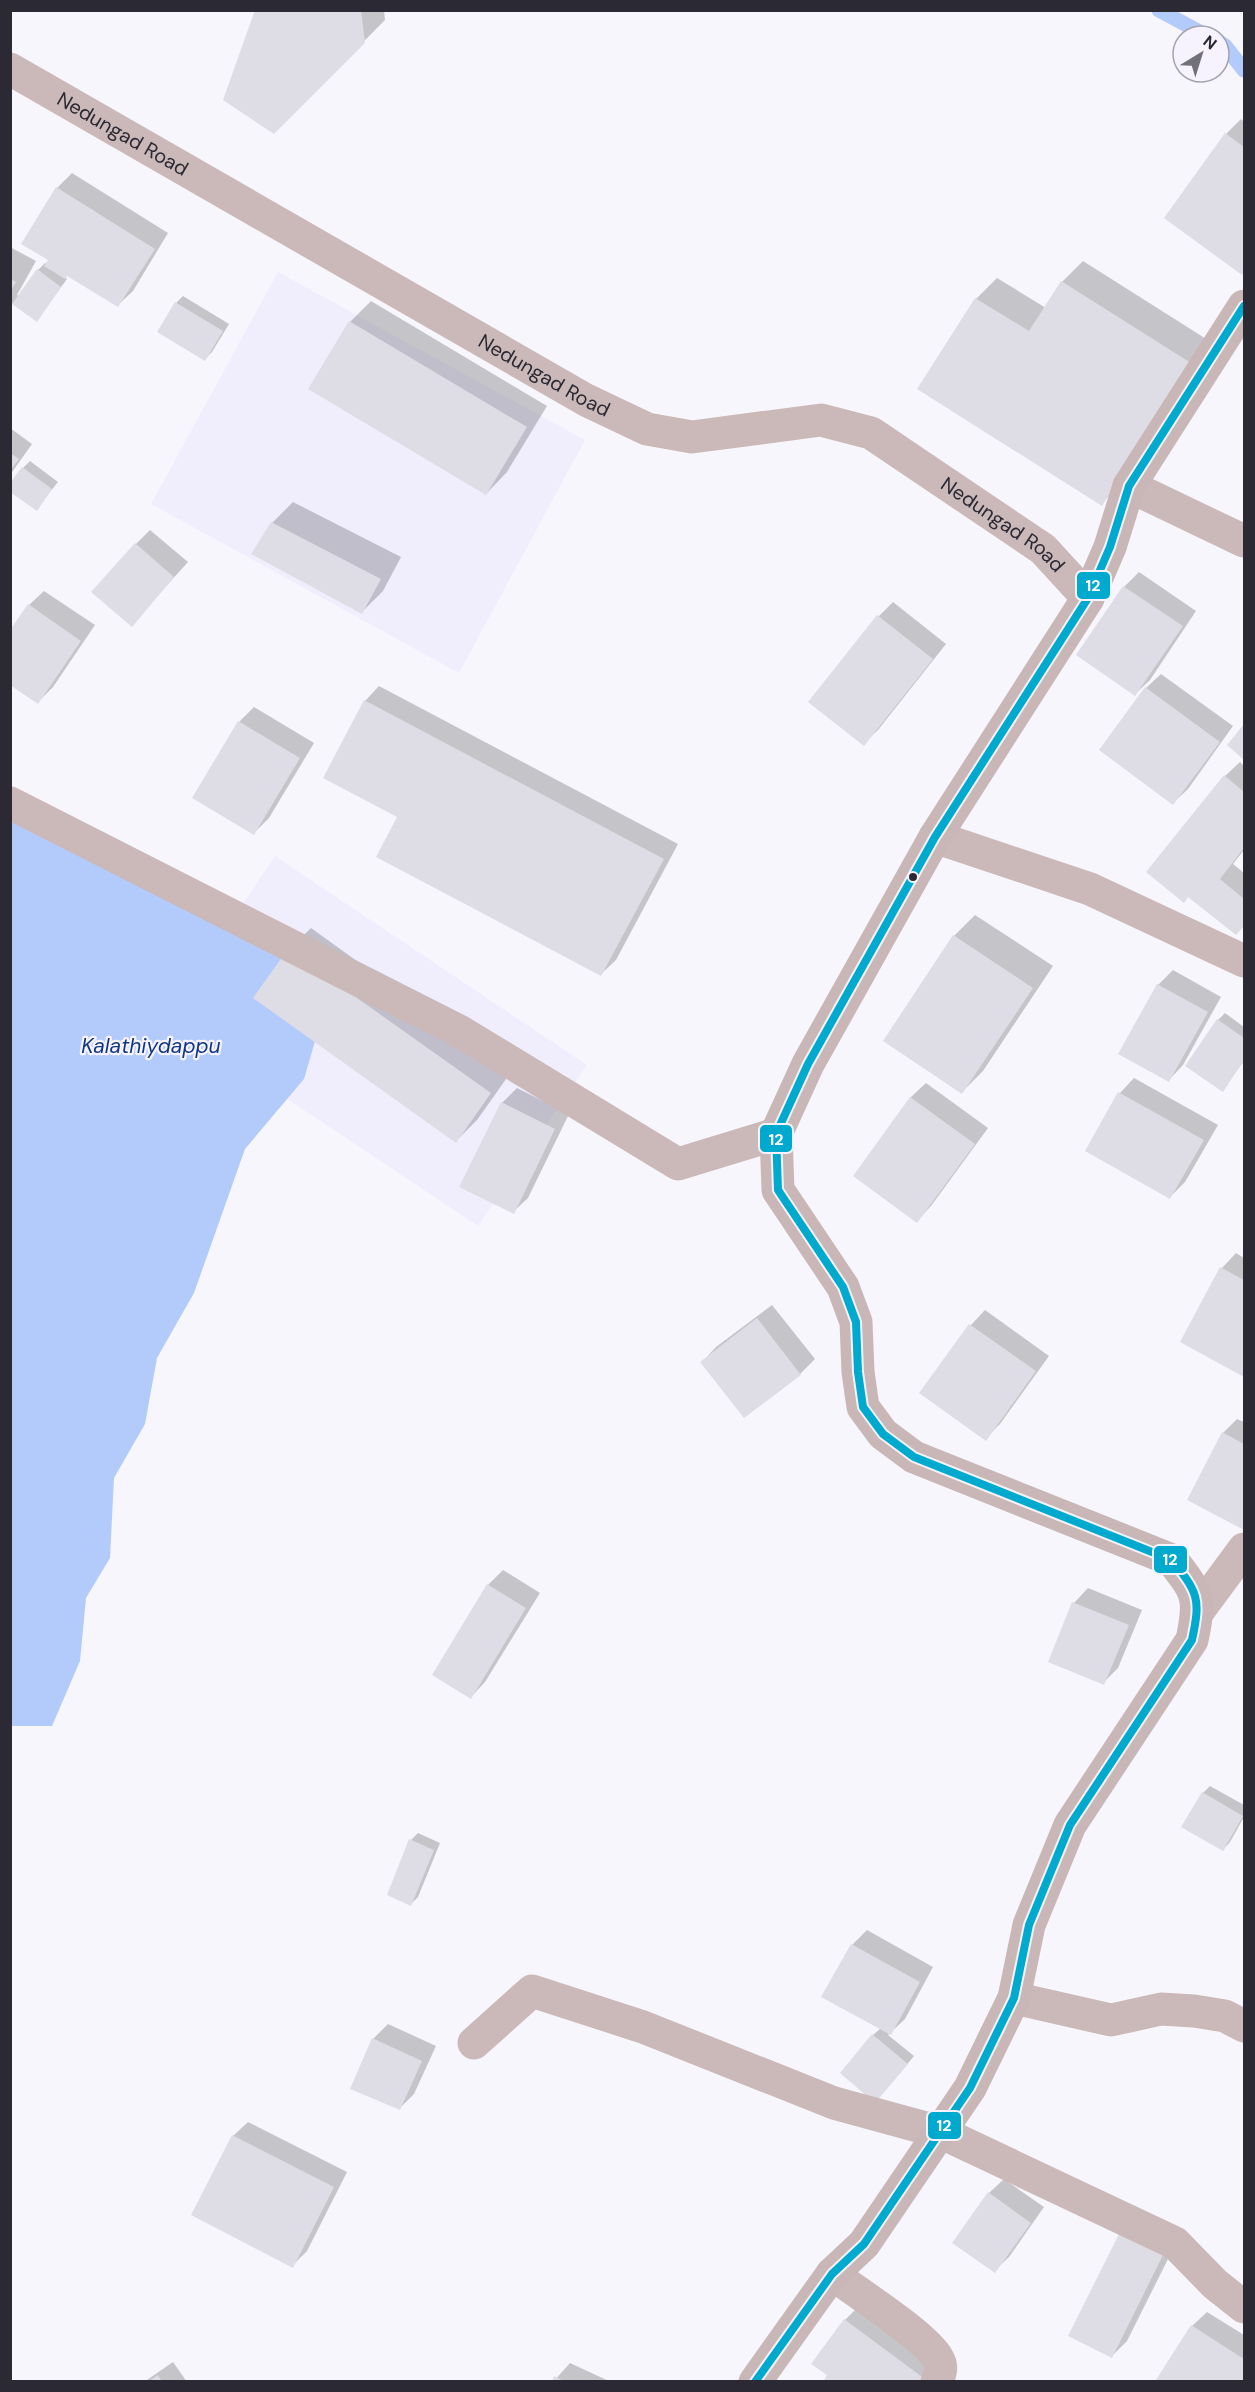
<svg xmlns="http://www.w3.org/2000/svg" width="1255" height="2392" font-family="'DM Sans',sans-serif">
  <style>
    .built { fill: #f0eefd }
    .water { fill: #b2cbfa }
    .shadow { fill: #0003 }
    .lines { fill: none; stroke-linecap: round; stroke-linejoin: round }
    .stream { stroke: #b2cbfa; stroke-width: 15 }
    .building { fill: #dedde5 }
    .minor { stroke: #cbb9b9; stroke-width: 33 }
    .tertiary { stroke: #cbb9b9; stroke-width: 33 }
    .secondary { stroke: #c9b7b8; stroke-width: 33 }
    .bus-1-casing { stroke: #f6f3ff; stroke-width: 12 }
    .bus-1 { stroke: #00a9ce; stroke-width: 8 }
    .bus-dot { fill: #2b2934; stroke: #f6f3ff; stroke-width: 2 }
    .labels { text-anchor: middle; stroke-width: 4.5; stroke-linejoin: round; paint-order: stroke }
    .street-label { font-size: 20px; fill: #2b2934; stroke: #f6f3ff }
    .water-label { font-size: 21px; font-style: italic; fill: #103880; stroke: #f6f3ff }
    .line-badge { stroke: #f6f3ff; stroke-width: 2 }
    .badge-label { font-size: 16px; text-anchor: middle; font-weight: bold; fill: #fff }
  </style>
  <rect width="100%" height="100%" fill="#f7f6fc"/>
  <!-- built -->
  <g class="built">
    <path d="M278,272L585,440L459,673L151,504Z"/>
    <path d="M275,856L587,1065L478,1226L166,1018Z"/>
  </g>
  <!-- water -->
  <path class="water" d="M11,804L273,948L325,1007L304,1079L245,1149L194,1293L157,1358L145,1424L114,1478L110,1558L86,1598L80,1661L52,1726H11Z"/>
  <!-- shadow -->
  <g class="shadow">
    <path d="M257,10H384L385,20L274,132Z"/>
    <path d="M1241,119L1244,122V271L1242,273L1166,217L1226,134Z"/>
    <path d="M72,173L168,233L133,291L118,305L68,274L65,277L67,279L37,320L13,303L10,307V247L36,261L17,295L19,296L38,270L45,263L47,264L50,259L57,188Z"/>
    <path d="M1083,261L1211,342L1122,483L1101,504L919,389L976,299L997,278L1046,308L1062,282Z"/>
    <path d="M183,296L229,324L212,352L205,359L176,303Z"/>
    <path d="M371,301L547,406L507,472L486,494L350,322Z"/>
    <path d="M10,428L32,444L10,475Z"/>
    <path d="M30,461L58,482L36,509L23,468Z"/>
    <path d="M293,502L401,557L383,591L362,612L272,523Z"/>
    <path d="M150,530L188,562L131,625L136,544Z"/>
    <path d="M1139,572L1196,611L1150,680L1135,694L1124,587Z"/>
    <path d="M44,591L95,625L53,687L38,702L29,605Z"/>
    <path d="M893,602L946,644L878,730L863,744L810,702L879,616Z"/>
    <path d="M1161,674L1233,726L1188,789L1173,803L1146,688Z"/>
    <path d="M379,686L678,844L616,960L601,974L399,816L365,701Z"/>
    <path d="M254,707L314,743L269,818L254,833L194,797L239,722Z"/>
    <path d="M1240,762L1244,766V850L1233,864L1244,873V925L1236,933L1189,895L1225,776Z"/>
    <path d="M975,915L1053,966L983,1071L962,1092L954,936Z"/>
    <path d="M311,928L511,1072L477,1120L456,1141L289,949Z"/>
    <path d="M1173,970L1221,997L1183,1065L1169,1080L1158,985Z"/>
    <path d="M1225,1013L1244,1027V1061L1222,1090L1218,1020Z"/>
    <path d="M1134,1078L1218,1125L1185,1182L1170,1197L1088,1151L1120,1093Z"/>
    <path d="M926,1083L988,1128L931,1206L917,1221L855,1175L911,1097Z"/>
    <path d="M517,1088L569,1114L528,1198L513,1212L502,1103Z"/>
    <path d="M1236,1253L1244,1258V1375L1182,1342L1222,1268Z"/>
    <path d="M772,1305L815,1359L800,1374L745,1416L702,1362L716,1347Z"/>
    <path d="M985,1310L1049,1356L1000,1424L985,1439L922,1393L971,1325Z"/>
    <path d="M1237,1419L1244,1422V1528L1189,1500L1223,1433Z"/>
    <path d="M503,1570L540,1593L485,1682L471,1697L434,1675L488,1585Z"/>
    <path d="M1088,1588L1142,1610L1118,1668L1103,1683L1074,1603Z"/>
    <path d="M1210,1786L1244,1805V1817L1230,1842L1223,1850L1203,1793Z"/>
    <path d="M418,1833L440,1843L418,1897L411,1904V1840Z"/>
    <path d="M867,1930L933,1967L905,2019L888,2035L914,2056L882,2094L873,2035L881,2028L852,1945Z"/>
    <path d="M388,2024L436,2046L414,2094L399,2109L373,2039Z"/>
    <path d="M248,2122L347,2172L307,2251L292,2266L233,2136Z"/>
    <path d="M1004,2179L1044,2207L1009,2257L994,2271L989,2193Z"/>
    <path d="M1179,2237L1127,2341L1112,2356L1070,2335Z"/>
    <path d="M859,2306L942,2366L931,2382L829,2375L845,2320Z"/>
    <path d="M1207,2312L1244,2335V2382L1158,2380L1192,2326Z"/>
    <path d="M173,2362L187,2382H144Z"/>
    <path d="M570,2363L611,2382H553Z"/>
  </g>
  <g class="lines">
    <!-- stream -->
    <g class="stream">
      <path d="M1159,10L1207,36"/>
      <path d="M1219,42L1225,46L1244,70"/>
    </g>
  </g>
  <!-- building -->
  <g class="building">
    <path d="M255,10H361L365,43L274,134L223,100Z"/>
    <path d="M1225,133L1244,147V272L1242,275L1164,218Z"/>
    <path d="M56,187L155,249L118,307L67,276L65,279L44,266L48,260L21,244Z"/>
    <path d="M37,269L61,287L37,322L12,304Z"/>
    <path d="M10,279L16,282L10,292Z"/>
    <path d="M1061,281L1191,363L1102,506L917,389L975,298L1029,331Z"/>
    <path d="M175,302L223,331L205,361L157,332Z"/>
    <path d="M349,321L527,427L486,495L308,389Z"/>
    <path d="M10,453L19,459L10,471Z"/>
    <path d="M22,467L52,489L37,511L10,492V483Z"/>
    <path d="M271,522L381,579L362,614L251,554Z"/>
    <path d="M135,543L174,577L132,627L91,592Z"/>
    <path d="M1123,586L1183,626L1135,696L1076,655Z"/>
    <path d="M28,604L81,641L38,704L10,685V630Z"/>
    <path d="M877,615L933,659L864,746L808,702Z"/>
    <path d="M1145,687L1220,742L1173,805L1099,750Z"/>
    <path d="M364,700L664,859L601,976L376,857L397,817L323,778Z"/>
    <path d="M238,721L300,758L254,835L192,798Z"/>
    <path d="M1244,724V760L1227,745Z"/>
    <path d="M1224,775L1244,792V848L1220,879L1244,899V926L1236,935L1188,897L1184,903L1146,872Z"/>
    <path d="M953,935L1033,988L962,1094L883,1041Z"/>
    <path d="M288,949L491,1093L456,1143L253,998Z"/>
    <path d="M1157,984L1208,1012L1169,1082L1118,1054Z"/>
    <path d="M1217,1019L1244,1038V1060L1223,1092L1185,1066Z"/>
    <path d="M1118,1092L1204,1140L1170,1199L1085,1151Z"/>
    <path d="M910,1097L975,1144L917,1223L853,1176Z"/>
    <path d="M501,1102L555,1129L514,1214L459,1187Z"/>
    <path d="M1220,1267L1244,1280V1377L1180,1342Z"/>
    <path d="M757,1318L801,1375L744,1418L700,1362Z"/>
    <path d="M969,1324L1036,1371L986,1441L919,1393Z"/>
    <path d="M1222,1432L1244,1444V1530L1187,1500Z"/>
    <path d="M487,1584L526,1608L471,1699L432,1675Z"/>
    <path d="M1072,1602L1129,1625L1104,1685L1048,1662Z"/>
    <path d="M1202,1792L1243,1816L1223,1851L1181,1827Z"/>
    <path d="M409,1839L434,1850L411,1906L387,1895Z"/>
    <path d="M851,1944L920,1982L891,2035L821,1997Z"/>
    <path d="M872,2034L908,2064L875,2103L840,2073Z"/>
    <path d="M372,2038L422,2061L400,2110L350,2089Z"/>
    <path d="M232,2135L334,2187L293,2268L191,2215Z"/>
    <path d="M988,2192L1031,2223L995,2273L952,2243Z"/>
    <path d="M1121,2230L1165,2251L1112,2358L1068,2336Z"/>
    <path d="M844,2319L929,2382H823L827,2375L811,2364Z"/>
    <path d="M1191,2325L1244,2359V2382L1156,2380Z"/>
    <path d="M158,2375L162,2382H148Z"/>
    <path d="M554,2376L565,2382H552Z"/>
  </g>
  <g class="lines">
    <!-- minor -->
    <g class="minor">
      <path d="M1129,486L1244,541"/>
      <path d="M10,803L461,1032L678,1164L776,1134"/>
      <path d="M935,837L1090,889L1244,961"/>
      <path d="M1199,1610L1244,1549"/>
      <path d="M1014,1998L1111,2020L1161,2009L1194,2011L1225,2016L1244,2026"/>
      <path d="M474,2043L532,1991L643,2027L834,2103L940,2132L1175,2243L1215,2284L1244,2307"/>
      <path d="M832,2274C855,2291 927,2337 938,2359C943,2367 940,2374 937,2382"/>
    </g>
    <!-- tertiary -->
    <path class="tertiary" id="s1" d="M10,69L586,400L647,429L692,437L821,420L871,433L1043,549L1088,598"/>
    <!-- secondary -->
    <path class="secondary" d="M755,2382L832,2274L864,2244L970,2088L1014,1998L1029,1925L1070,1825L1192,1640C1201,1598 1198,1593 1172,1560L914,1457L883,1434L863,1407L858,1372L856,1322L843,1287L778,1190L776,1134L808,1064L935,837L1088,598L1110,547L1129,486L1244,306"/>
    <defs>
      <path id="bus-1" d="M755,2382L832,2274L864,2244L970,2088L1014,1998L1029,1925L1070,1825L1192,1640C1201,1598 1198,1593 1172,1560L914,1457L883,1434L863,1407L858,1372L856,1322L843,1287L778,1190L776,1134L808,1064L935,837L1088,598L1110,547L1129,486L1244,306"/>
    </defs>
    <!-- bus-1 casing -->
    <use href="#bus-1" class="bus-1-casing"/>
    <!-- bus-1 -->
    <use href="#bus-1" class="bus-1"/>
  </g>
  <!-- markers -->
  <circle class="bus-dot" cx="913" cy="877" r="5"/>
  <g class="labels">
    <!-- street labels -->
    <g class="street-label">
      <text dy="7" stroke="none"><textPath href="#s1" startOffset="130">Nedungad Road</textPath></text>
      <text dy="7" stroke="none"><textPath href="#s1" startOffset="616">Nedungad Road</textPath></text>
      <text dy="7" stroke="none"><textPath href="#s1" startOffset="1120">Nedungad Road</textPath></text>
    </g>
    <!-- water labels -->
    <g class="water-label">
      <text x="151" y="1053">Kalathiydappu</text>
    </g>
  </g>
  <g class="line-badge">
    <rect x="1076" y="571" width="35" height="29" rx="6" fill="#00a9ce"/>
    <rect x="759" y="1124" width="34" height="29" rx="6" fill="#00a9ce"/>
    <rect x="1153" y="1545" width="35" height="29" rx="6" fill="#00a9ce"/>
    <rect x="927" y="2111" width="35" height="29" rx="6" fill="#00a9ce"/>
  </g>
  <g class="badge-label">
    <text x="1093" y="591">12</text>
    <text x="776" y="1145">12</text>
    <text x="1170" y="1565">12</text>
    <text x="944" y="2131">12</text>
  </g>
  <!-- border -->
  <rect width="1255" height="2392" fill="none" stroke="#2b2934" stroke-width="24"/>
  <!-- north arrow -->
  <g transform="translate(1201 54) rotate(38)"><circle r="28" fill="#f6f3ff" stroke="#a5a2ae" stroke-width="1.5"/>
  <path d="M0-4.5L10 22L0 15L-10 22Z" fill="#72717a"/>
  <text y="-9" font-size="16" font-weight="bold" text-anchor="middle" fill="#2b2934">N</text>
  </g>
</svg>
